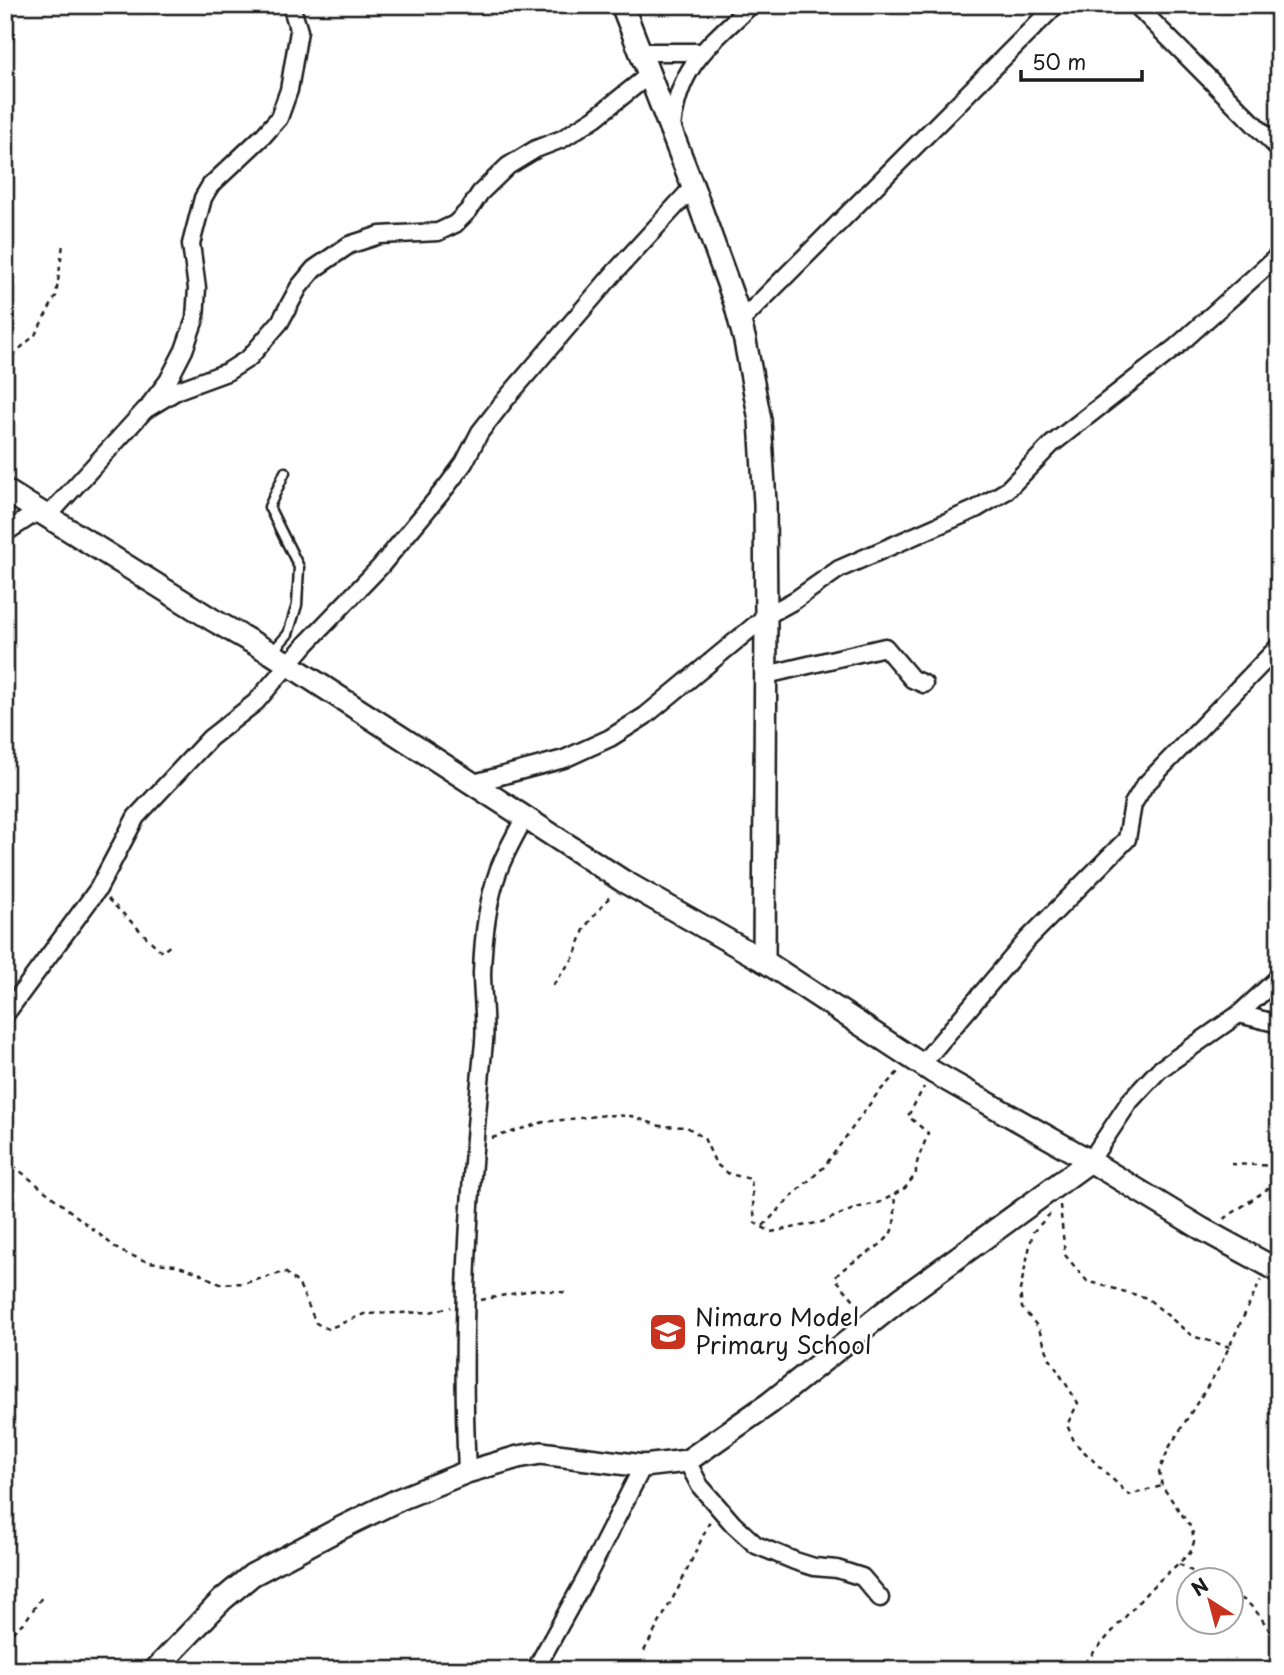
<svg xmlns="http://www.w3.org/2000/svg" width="1284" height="1675" font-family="'Playpen Sans',sans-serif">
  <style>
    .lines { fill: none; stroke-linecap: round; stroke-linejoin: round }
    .lane-casing { stroke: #1c1c1c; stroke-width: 13 }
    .street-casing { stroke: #1c1c1c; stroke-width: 21 }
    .secondary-casing { stroke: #1c1c1c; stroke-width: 26 }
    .path { stroke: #1c1c1c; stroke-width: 2.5; stroke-dasharray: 5 5; stroke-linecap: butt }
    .lane { stroke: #fff; stroke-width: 8 }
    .street { stroke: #fff; stroke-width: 16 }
    .secondary { stroke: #fff; stroke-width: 21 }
    .labels { text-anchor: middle; stroke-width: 5; stroke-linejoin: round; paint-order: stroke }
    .poi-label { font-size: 24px; fill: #1c1c1c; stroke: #fff; text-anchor: start }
  </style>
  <rect width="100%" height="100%" fill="#fff"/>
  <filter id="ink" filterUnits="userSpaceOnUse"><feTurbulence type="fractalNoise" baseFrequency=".0143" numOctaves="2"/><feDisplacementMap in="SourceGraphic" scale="14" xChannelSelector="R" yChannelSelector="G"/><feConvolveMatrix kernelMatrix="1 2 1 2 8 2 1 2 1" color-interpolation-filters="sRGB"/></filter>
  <g filter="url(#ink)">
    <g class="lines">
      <defs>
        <path id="lane" d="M273,651L288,634L297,605L299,567L269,507L285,472"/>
        <g id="street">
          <path d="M1136,5L1279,149"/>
          <path d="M642,52H702"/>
          <path d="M672,128C678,66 709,45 751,5"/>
          <path d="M740,322L1056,5"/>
          <path d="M151,403L168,381L184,350L195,319L197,288L191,244L203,198L210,186L264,135L279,118L289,90L299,31L291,5"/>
          <path d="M48,516L145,410L178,390L227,372L249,358L280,322L299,287L314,269L349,245L380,235L438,232L455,224L469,210L480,193L508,166L536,149L562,139L595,118L650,74"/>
          <path d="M5,533L40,510"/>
          <path d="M766,675L885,647L912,679L924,684"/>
          <path d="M474,783L564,759L610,738L645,716L766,616L795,600L839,569L976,509L1006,491L1052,444L1176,347L1279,255"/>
          <path d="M1239,1014L1279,1024"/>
          <path d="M5,1015L98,889L136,817L210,738L256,702L306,644L380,567L447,486L464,463L480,432L505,400L615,272L693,187"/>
          <path d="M921,1065L1027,940L1127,839L1133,804L1144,786L1279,646"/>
          <path d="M1090,1161L1130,1101L1159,1070L1239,1014L1279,977"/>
          <path d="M687,1461L700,1486L733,1524L756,1545L795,1561L814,1567L837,1569L862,1577L880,1598"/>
          <path d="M467,1472C460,1328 469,1185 484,1042C486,1019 482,997 482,973C483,938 487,902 499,869C506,851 516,834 525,817"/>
          <path d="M535,1670L587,1576L643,1466"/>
        </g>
        <g id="secondary">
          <path d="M622,5L693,187L735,303L745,341L760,420L765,503L766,616L764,961"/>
          <path d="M5,490L213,620L271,653L623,881L764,961L933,1072L1090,1161L1202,1229L1279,1271"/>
          <path d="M155,1670L222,1600L252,1575L341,1528L400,1499L467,1472L518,1457L541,1453L643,1466L687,1461L770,1403L902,1298L1090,1161"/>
        </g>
      </defs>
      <!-- lane casing -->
      <use href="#lane" class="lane-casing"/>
      <!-- street casing -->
      <use href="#street" class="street-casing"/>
      <!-- secondary casing -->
      <use href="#secondary" class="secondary-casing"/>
      <!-- path -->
      <g class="path">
        <path d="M5,362L35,335L56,296L63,244"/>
        <path d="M108,899L162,952L172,944"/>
        <path d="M553,985L574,957L585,927L612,894"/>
        <path d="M492,1138L544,1122L606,1115L631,1116L660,1126L687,1127L704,1138L716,1164L729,1174L751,1179L755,1223L771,1232L822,1222L856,1208L881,1202L905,1188L916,1174C915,1160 924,1147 928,1133L908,1116L924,1087"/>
        <path d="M5,1159L120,1251L148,1262L175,1265L197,1272L220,1284L245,1283L285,1272L299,1284L316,1323L328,1329L364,1314L430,1312L451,1307"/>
        <path d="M1231,1164L1279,1166"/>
        <path d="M1060,1205L1065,1255L1087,1281L1147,1298L1192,1336L1230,1347"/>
        <path d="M1050,1214L1033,1232L1020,1290L1022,1308L1038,1327L1050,1359L1078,1403L1067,1425L1075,1443L1129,1495L1162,1486"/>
        <path d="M1224,1219L1279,1181"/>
        <path d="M763,1226L795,1193L824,1167L877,1094L899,1071"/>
        <path d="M481,1300L536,1289L569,1293"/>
        <path d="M860,1307L835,1278C848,1259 888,1249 893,1227C896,1217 895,1205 894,1194"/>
        <path d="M1179,1564L1208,1580"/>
        <path d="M1232,1593C1260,1607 1261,1622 1279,1643"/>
        <path d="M5,1639L26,1620L42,1597"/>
        <path d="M644,1651L680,1585L710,1521"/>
        <path d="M977,1670L982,1666H993L997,1670"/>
        <path d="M1078,1670L1151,1588L1190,1553L1194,1542L1192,1529L1162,1486L1159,1471L1170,1446L1219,1368L1261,1280"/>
      </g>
      <!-- lane -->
      <use href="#lane" class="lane"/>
      <!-- street -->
      <use href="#street" class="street"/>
      <!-- secondary -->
      <use href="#secondary" class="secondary"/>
    </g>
  </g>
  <!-- icons -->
  <defs>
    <symbol id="school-square" viewBox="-11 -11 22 22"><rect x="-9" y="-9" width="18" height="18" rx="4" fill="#c8321e" stroke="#fff"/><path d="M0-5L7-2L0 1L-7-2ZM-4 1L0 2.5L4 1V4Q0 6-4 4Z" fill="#fff"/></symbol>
  </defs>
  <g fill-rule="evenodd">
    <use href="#school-square" x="646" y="1310" width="44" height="44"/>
  </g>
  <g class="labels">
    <!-- poi labels -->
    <g class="poi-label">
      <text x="695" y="1326">Nimaro Model<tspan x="695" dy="28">Primary School</tspan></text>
    </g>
  </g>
  <!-- margin -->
  <rect width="1284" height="1675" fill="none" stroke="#fff" stroke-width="28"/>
  <rect x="14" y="14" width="1256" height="1647" fill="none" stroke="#1c1c1c" stroke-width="2.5" filter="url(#ink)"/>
  <!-- north arrow -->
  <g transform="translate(1210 1601) rotate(324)"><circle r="33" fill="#ffffff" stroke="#a4a4a4" stroke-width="2"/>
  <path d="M0-5L12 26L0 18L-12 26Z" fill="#c8321e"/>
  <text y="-10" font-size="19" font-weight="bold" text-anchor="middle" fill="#1c1c1c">N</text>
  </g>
  <!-- scale -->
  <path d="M1021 70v10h121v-10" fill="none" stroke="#1c1c1c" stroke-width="3.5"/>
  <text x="1032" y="70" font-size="21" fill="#1c1c1c" stroke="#ffffff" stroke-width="5" paint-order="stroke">50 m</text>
</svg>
